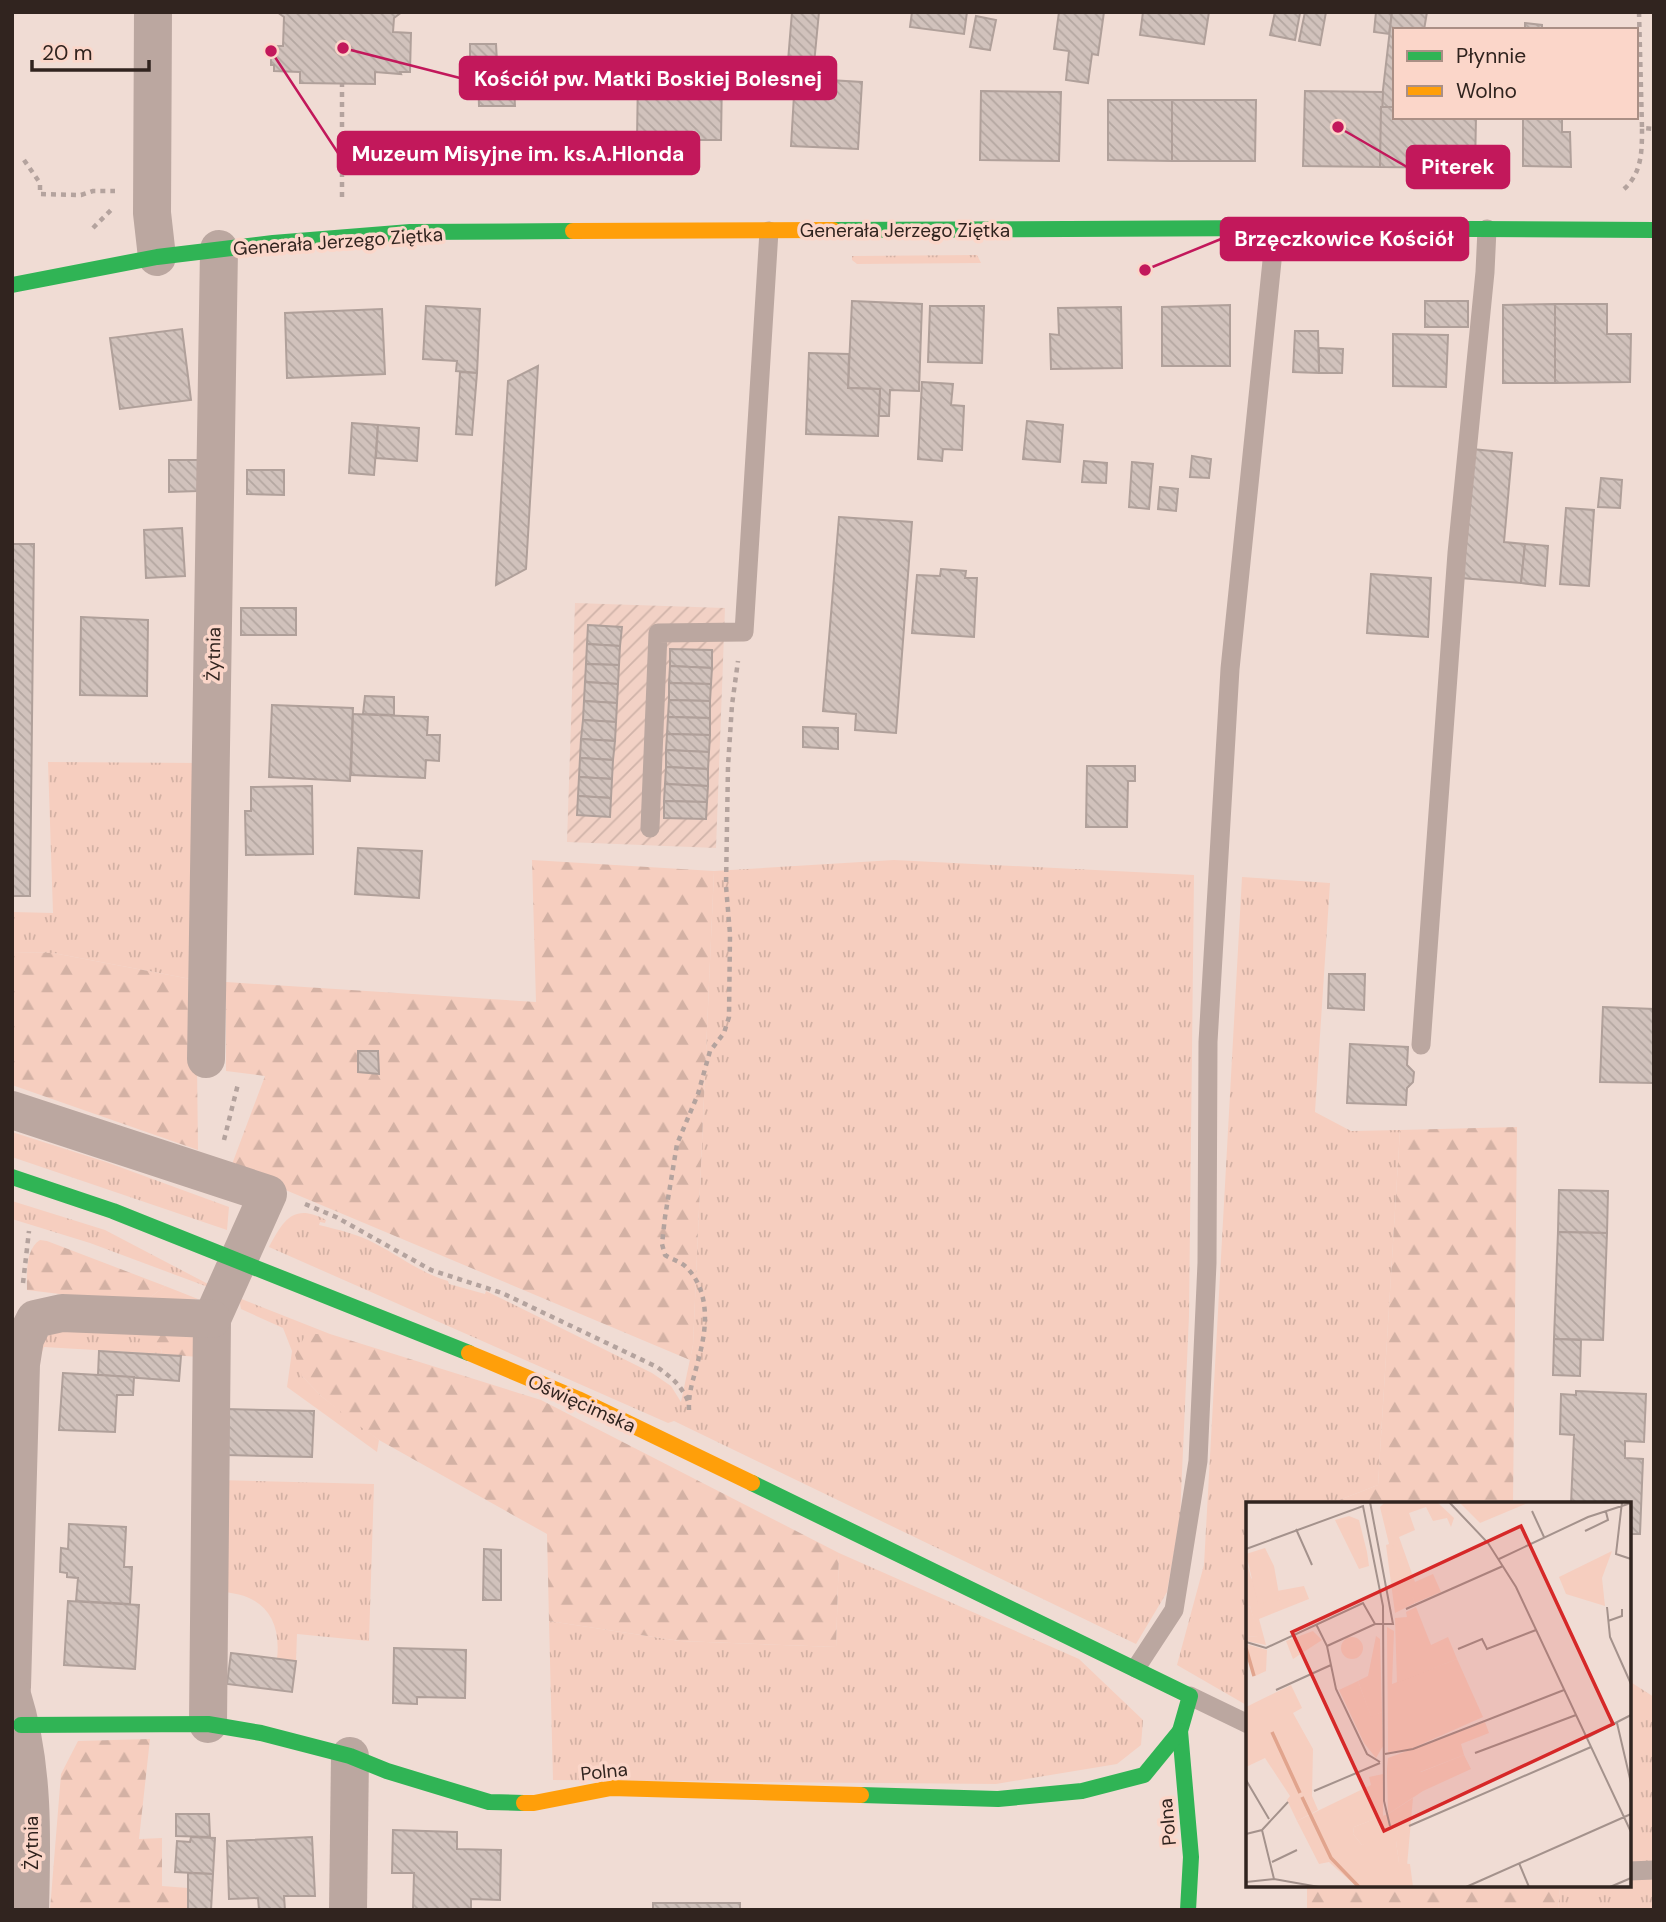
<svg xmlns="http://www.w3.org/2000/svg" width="1666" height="1922" font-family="'DM Sans',sans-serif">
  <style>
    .industrial { fill: url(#industrial-furrows) }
    .grass { fill: url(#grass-tufts) }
    .forest { fill: url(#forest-firs) }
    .building { fill: url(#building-back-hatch); stroke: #b0a09a; stroke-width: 2 }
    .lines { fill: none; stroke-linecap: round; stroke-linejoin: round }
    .path { stroke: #b4a39e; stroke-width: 4.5; stroke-dasharray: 5 5; stroke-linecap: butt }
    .lane { stroke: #bba7a0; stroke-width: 19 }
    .street { stroke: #bba7a0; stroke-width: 38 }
    .fast { stroke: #30b455; stroke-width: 16 }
    .slow { stroke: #ff9f0a; stroke-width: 16 }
    .labels { text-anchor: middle; stroke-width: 7; stroke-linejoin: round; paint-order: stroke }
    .street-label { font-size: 19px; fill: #31241f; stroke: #fbd6c9 }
    .inset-river { fill: none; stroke: #e1a48d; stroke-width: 3.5 }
    .inset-road { fill: none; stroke: #a4928c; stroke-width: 2 }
    .view { fill: #d62828; fill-opacity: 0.15; stroke: #d62828; stroke-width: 3.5 }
    .inset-edge { fill: none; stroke: #31241f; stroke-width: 3.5 }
    .leader { fill: none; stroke: #c2185b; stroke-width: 2.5 }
    .callout-dot { fill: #c2185b; stroke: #fbd6c9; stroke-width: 2.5 }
    .callout { fill: #c2185b; stroke: #c2185b; stroke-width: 2.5 }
    .callout-label { font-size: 21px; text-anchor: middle; font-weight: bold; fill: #fff }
  </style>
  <defs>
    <pattern id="industrial-furrows" width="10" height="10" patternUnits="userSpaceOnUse" patternTransform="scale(1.75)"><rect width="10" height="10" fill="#f2d1c5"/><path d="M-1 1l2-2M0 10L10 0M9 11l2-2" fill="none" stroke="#d0b3a9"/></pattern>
    <pattern id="grass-tufts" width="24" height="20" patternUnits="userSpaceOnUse" patternTransform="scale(1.75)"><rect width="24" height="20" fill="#f6cebf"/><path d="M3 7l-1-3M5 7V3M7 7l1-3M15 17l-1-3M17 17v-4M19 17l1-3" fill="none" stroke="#d3b1a4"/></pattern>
    <pattern id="forest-firs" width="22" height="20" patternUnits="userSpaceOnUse" patternTransform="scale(1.75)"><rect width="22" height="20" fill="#f6cebf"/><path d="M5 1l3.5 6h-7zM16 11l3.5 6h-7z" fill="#d3b1a4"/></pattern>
    <pattern id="building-back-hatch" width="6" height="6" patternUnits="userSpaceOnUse" patternTransform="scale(1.75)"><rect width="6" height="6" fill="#d1c2bc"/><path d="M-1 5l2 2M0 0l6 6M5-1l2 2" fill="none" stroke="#b4a7a1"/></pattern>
  </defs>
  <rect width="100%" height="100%" fill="#f0dcd4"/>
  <!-- industrial -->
  <path class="industrial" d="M575,603L725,608L716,848L567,842Z"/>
  <!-- grass -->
  <g class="grass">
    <path d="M977,255L981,263L857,264L852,260V256Z"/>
    <path d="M48,762L202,763L196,980L53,953L12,952V912L53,913Z"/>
    <path d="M894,860L1194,875L1189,1316L1180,1517L1167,1592L1136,1644L674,1421L668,1423L269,1247C284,1219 294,1203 326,1220L325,1223L320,1222L319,1225C339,1230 358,1234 376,1244C401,1257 421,1273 448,1281L449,1284L485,1294L486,1291L652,1373L671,1386L681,1402L693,1345L714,871Z"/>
    <path d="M1242,877L1330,883L1315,1112L1351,1131L1400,1130L1378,1485L1329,1504H1248V1706L1177,1665L1204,1565Z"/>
    <path d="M12,1132L106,1162L229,1207L227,1230L12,1157Z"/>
    <path d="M12,1201L105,1230L208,1284V1287L90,1243L12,1219Z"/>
    <path d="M165,1286L198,1299L134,1303L152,1296Z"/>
    <path d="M239,1298L330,1334H306L302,1376L321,1396L379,1440L377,1452L287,1387L292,1351L283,1328L241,1309Z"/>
    <path d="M121,1327C136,1339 149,1337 161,1349L162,1354L44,1347L41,1354L39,1344L53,1331Z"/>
    <path d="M219,1480L374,1484L369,1641L297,1634L296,1661L277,1659C282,1616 260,1592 217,1592Z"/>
    <path d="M839,1553L1079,1659L1143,1720L1141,1745L1117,1764L996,1784L553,1780L549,1621L680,1641L836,1647Z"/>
    <path d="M1629,1681L1654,1697V1910H1558L1560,1885H1629Z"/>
  </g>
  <!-- forest -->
  <g class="forest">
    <path d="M532,860L714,871L693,1345L690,1360L231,1167L265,1076L226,1071V982L536,1002Z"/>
    <path d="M12,952L53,953L196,980L198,1150L12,1085Z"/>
    <path d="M1517,1127L1513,1504H1329L1378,1485L1400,1130Z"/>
    <path d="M40,1240L47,1241L165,1286L152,1296L134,1303L27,1290C27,1275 25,1249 40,1240Z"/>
    <path d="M125,1333L191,1335L197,1343L198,1357L162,1354L161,1349C150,1339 138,1340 125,1333Z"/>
    <path d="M306,1334H330L541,1400L839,1553L836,1647L680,1641L549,1621L547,1534L379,1440L351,1420L321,1396L302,1376L295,1355Z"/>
    <path d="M150,1739L139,1839L162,1838V1886L188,1888V1910H50L61,1774L78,1741Z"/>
    <path d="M1307,1885H1555L1560,1887L1558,1910H1307Z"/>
  </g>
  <!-- building -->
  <g class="building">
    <path d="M277,12H402L394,18L393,32L411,33L410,72H400L401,74L375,72V84L300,83V72L274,71V65H271V51H274L275,46H283L284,17Z"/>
    <path d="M792,12H819L814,64L788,61Z"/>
    <path d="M912,12H967L964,34L910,27Z"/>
    <path d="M1059,12H1104L1098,55L1092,54L1088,83L1066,80L1069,51L1054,49Z"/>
    <path d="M1143,12H1209L1204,44L1140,35Z"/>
    <path d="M1275,12L1300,13L1295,40L1270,35Z"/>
    <path d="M1305,12H1326L1320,45L1299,41Z"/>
    <path d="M1376,12H1392L1389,34L1374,32Z"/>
    <path d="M1392,12H1427L1424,30H1395V107H1381Z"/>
    <path d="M976,16L996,20L990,50L970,47Z"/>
    <path d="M1525,23L1542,25V30H1525Z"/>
    <path d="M470,44H496L497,62H506V86H514L515,106H479L478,71H470Z"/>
    <path d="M638,75L722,76L721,140H637Z"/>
    <path d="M795,78L862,82L858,149L791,146Z"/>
    <path d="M981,91L1061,92L1059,161L980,160Z"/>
    <path d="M1305,91L1383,92L1380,167L1303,166Z"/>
    <path d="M1108,100H1172V161L1108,160Z"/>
    <path d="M1172,100H1256L1255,161H1172Z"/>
    <path d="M1381,107H1395V117H1476L1475,168L1380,167Z"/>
    <path d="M1523,117H1562V132H1570L1571,167L1523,166Z"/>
    <path d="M852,301L922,304L919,391L890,390L889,416H879L880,389L848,388Z"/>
    <rect x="1425" y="301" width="43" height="26"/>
    <path d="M1555,304V383H1503V305Z"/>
    <path d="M1555,304H1607V334H1631L1630,382L1555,383Z"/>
    <path d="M1230,305V366H1162V307Z"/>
    <path d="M426,306L480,309L477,373L456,371L457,361L423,359Z"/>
    <path d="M930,306H984L982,363L928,362Z"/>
    <path d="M1121,307L1122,368L1051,369L1050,334L1059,335L1058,308Z"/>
    <path d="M382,309L385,374L287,378L285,313Z"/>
    <path d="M182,329L191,400L120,409L110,338Z"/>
    <path d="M1295,331H1318L1319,373L1293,372Z"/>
    <path d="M1393,334L1448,335L1446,387L1393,386Z"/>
    <path d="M1319,348L1343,349L1342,373H1319Z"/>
    <path d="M809,353L849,354L848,388L880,389L878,436L806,434Z"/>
    <path d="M538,366L526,569L496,585L508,381Z"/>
    <path d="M460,372L477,373L472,435L456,434Z"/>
    <path d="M922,382L953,384L951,405L964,406L962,450L943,449L942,461L918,459Z"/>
    <path d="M1027,421L1063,425L1060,462L1023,459Z"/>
    <path d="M352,423L378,425L374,475L349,473Z"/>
    <path d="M378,425L419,428L417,461L376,458Z"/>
    <path d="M1472,449L1512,453L1504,542L1525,544L1521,583L1461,578Z"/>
    <path d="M1192,456L1211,459L1209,478L1190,477Z"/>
    <path d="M169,460H198V491L169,492Z"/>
    <path d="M1084,461L1107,463L1106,483L1082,482Z"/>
    <path d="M1132,462L1153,464L1149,509L1129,507Z"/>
    <path d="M247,470H284V495L247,494Z"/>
    <path d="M1601,478L1622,480L1620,508L1598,507Z"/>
    <path d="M1160,487L1178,489L1176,511L1158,509Z"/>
    <path d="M1566,508L1594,510L1589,586L1560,584Z"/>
    <path d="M839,517L912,522L896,733L855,730L856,714L823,711Z"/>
    <path d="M182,528L185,576L146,578L144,530Z"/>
    <path d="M12,544H34L30,896H12Z"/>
    <path d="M1525,544L1548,546L1545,586L1521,583Z"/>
    <path d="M941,569L966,571L965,578H977L974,637L912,633L917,575L940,576Z"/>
    <path d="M1371,574L1431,578L1428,637L1367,633Z"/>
    <rect x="241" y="608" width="55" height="27"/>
    <path d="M81,617L148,620L147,696L80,695Z"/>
    <path d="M588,625L622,627L620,646L587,644Z"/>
    <path d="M587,644L620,646L619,665L586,664Z"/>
    <path d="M670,649L712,650V668L670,666Z"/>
    <path d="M586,664L619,665L618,684L585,682Z"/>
    <path d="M670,666L712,668L711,684L669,683Z"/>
    <path d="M585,682L618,684L617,703L584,701Z"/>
    <path d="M669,683L711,684L710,701L669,700Z"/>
    <path d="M365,696L394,697V715L363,714Z"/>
    <path d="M669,700L710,701V718L668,717Z"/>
    <path d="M584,701L617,703L616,722L583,720Z"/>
    <path d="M272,705L353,708L350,781L269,777Z"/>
    <path d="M353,714L428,717L427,735H440L439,761L426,760L425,778L351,775Z"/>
    <path d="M668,717L710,718V735L667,734Z"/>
    <path d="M583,720L616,722L615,741L581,739Z"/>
    <path d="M803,727L838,728V749L803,747Z"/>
    <path d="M667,734L710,735L709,752L666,750Z"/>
    <path d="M581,739L615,741L613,760L580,758Z"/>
    <path d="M666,750L709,752L708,769L666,767Z"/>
    <path d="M580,758L613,760L612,779L579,777Z"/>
    <path d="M1087,766H1135V781H1128L1127,827H1086Z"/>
    <path d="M666,767L708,769V786L665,784Z"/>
    <path d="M579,777L612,779L611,798L578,796Z"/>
    <path d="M665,784L708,786L707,802L664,801Z"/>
    <path d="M312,786L313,854L246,855L245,811H251V787Z"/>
    <path d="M578,796L611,798L610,817L577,815Z"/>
    <path d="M664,801L707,802L706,819L664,818Z"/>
    <path d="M358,848L422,851L419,898L355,894Z"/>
    <path d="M1329,974H1365L1364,1010L1328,1008Z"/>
    <path d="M1603,1007L1654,1009V1083L1600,1082Z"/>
    <path d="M1350,1044L1408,1047L1407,1065L1414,1072L1413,1082L1407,1088L1406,1105L1347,1103Z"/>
    <path d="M358,1051H378L379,1074L358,1072Z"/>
    <path d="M1559,1190L1608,1191L1607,1233L1558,1232Z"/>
    <path d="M1558,1232L1607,1233L1603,1340L1554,1339Z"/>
    <path d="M1554,1339L1581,1340L1580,1376L1553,1375Z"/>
    <path d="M99,1351L181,1356L179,1381L98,1375Z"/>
    <path d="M63,1373L134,1377L133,1395H117L115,1432L59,1430Z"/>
    <path d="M1576,1391L1646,1394L1644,1442L1625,1441V1458L1643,1459L1640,1534H1629V1504H1571L1574,1435L1560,1434L1561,1394L1576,1395Z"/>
    <path d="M225,1409L314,1411L312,1457L226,1455Z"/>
    <path d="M69,1524L126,1527L124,1567H132L130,1604L76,1601L78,1578L67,1577V1573L60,1572L61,1548L68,1549Z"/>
    <path d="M484,1549L501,1550V1600H483Z"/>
    <path d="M68,1601L139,1605L135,1669L64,1665Z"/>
    <path d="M394,1648L466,1650L465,1698L417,1697V1704L393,1703Z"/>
    <path d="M231,1653L296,1661L292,1692L227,1684Z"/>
    <path d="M176,1814H209L210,1837L176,1836Z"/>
    <path d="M393,1830L457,1832V1849L501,1850L500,1900L471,1899V1910H413L414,1873H392Z"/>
    <path d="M191,1837L215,1838L213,1874L175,1872L177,1841L190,1842Z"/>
    <path d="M312,1837L315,1896H284L285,1910H259L258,1898L229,1899L227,1841Z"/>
    <path d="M188,1873L213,1874L211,1910H188Z"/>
    <rect x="653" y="1903" width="87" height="7"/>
  </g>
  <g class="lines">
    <!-- path -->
    <g class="path">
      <path d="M1639,12L1642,128"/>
      <path d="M24,160L40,183V194L81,195L93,191H115"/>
      <path d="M1624,189C1642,173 1642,151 1642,128L1654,129"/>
      <path d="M342,197V84"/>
      <path d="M93,228L111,210"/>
      <path d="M224,1140L238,1084"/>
      <path d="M305,1204L336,1217L431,1270L502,1293L657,1367C671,1377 681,1385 688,1401"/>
      <path d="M23,1283L29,1231"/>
      <path d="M689,1410C688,1391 695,1375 699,1357C707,1328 710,1293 688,1269C682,1262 673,1260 665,1255L662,1244L665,1217L677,1144L698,1094L710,1051L724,1033L729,1017L730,934L726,886L728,766L732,705L738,661"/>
    </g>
    <!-- lane -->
    <g class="lane">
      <path d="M650,828L658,633L744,632L769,231"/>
      <path d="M1421,1045L1457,553L1485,272L1487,229"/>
      <path d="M1136,1668L1174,1610L1198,1461L1207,1263L1208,1042L1230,669L1272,261L1273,228"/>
      <path d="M1190,1696L1248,1724"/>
      <path d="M1629,1871L1654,1870"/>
    </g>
    <!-- street -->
    <g class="street">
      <path d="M153,12L152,213L157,257"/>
      <path d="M206,1059L219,249"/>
      <path d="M12,1110L268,1194L212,1319L208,1724"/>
      <path d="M12,1687L21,1364L25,1339L35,1319L62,1313L212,1319"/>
      <path d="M12,1695C34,1765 32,1838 30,1910"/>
      <path d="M348,1910L350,1756"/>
    </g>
    <!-- fast -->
    <g class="fast">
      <path d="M833,230L1273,228L1654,230"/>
      <path d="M12,285L157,257L273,243L410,232L573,231"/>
      <path d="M12,1177L113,1211L469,1353"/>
      <path d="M752,1483L1190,1696L1180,1731L1191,1857L1188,1910"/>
      <path d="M21,1725L208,1724L261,1733L350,1756L387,1771L489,1802L524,1803"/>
      <path d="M861,1795L998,1799L1082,1791L1144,1775L1180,1731"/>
    </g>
    <!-- slow -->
    <g class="slow">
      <path d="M573,231L833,230"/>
      <path d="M469,1353L578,1399L752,1483"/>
      <path d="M524,1803H534L611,1788L861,1795"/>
    </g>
  </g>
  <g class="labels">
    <!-- street labels -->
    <g class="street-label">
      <text x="905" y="237">Generała Jerzego Ziętka</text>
      <text transform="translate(338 241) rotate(-4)" y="7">Generała Jerzego Ziętka</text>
      <text transform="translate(213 654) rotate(-89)" y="7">Żytnia</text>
      <text transform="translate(582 1403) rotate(24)" y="7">Oświęcimska</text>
      <text transform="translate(604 1771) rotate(-6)" y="7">Polna</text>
      <text transform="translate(1167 1822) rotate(-95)" y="7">Polna</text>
      <text transform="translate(31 1843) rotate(-90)" y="7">Żytnia</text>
    </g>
  </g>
  <!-- overview -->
  <g transform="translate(1246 1502)">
    <rect width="385" height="385" fill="#f0dcd4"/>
    <path d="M139,0H191L208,16L205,25L201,16L187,19L180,5L163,11L169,28L153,35L169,80L187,72L195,90L169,101L143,42L134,5ZM103,14L113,18L121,50L123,64L113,67L89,18ZM0,58L5,76L34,98L31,89L58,84L63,97L13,117L20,143L0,139V135L12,134L4,104L0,106ZM141,125L148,129L146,182L211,157L237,215L160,249L142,250ZM95 146a11 11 0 1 1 22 0a11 11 0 1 1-22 0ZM0,142L21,148L20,169L7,175ZM112,179L125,214L136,210L137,244L130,256L118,241L93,188ZM45,183L56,206L47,211L67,247L66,294L72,308L51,319L41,298L44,294L19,256L0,265V205ZM239,220L243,231L215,242L218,253L174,270L141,267L142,256ZM167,296L161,364L153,361L150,339L116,343L107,332L108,325L142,312Z" fill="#f6cebf"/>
    <path d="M213,0H284L234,21ZM146,41L169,101L149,111L140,43ZM19,46L28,64L34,98L12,102L0,52ZM366,49L356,76L359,104L320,92L313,75ZM4,104L13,134L0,135V106ZM170,105L185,143L202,135L211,157L151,181L149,116L161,115L160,110ZM67,129L76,138L47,157L40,139ZM130,134L134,137L136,210L125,215L112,179L122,174ZM218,253L225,267L177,289L142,312L141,267L169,265L175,270ZM137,272V314L108,325L107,332L116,343L142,333L150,339L153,361L164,362L167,385H111L83,360L73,362L51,319L125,283L123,275Z" fill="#f6cebf"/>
    <path class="inset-river" d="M0,146L8,174M26,230L54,291M56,295L85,356L113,385"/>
    <path class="inset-road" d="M203,0L242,41L270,85L385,330M376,0L370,52L385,57M286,9L298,35M50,27L66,63M339,29L362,18L360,10M0,47L117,4L137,104L138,299L144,324M253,57L342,15L385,1M385,77V108M361,105L364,135L385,182M160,107L257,64M362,119L376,114V107M70,122L81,144L90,187L121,252L134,260M0,140L20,146L117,101L129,122M81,144L129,122H147L124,0M212,147L236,137L241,147L290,128M30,188L85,163M371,221L385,281M340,236L385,213M229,251L330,213M139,252L167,247L318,188M0,278L23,317M68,289L134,261M163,324L345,245M16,328L28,377M0,332L16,328L42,300M26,360L51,348M273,361L283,385M0,380L28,377L73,385M220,385L385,312M364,385L385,376"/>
    <path class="view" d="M275,24L367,222L138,329L46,130Z"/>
    <rect width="385" height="385" class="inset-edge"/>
  </g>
  <!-- callouts -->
  <path class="leader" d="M343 48L460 78M271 51L338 153M1338 127L1407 167M1145 270L1221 239"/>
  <g class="callout-dot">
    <circle cx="343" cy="48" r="7"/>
    <circle cx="271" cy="51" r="7"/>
    <circle cx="1338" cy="127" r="7"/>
    <circle cx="1145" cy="270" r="7"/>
  </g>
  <g class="callout">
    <rect x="460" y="57" width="376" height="42" rx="7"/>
    <rect x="338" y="132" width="361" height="42" rx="7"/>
    <rect x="1407" y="146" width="102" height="42" rx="7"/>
    <rect x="1221" y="218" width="247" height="42" rx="7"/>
  </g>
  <g class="callout-label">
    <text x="648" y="86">Kościół pw. Matki Boskiej Bolesnej</text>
    <text x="518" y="161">Muzeum Misyjne im. ks.A.Hlonda</text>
    <text x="1458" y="174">Piterek</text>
    <text x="1344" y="246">Brzęczkowice Kościół</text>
  </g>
  <!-- border -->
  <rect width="1666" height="1922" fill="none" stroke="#31241f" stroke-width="28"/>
  <!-- legend -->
  <rect x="1393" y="28" width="245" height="91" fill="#fbd6c9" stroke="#aa8f85" stroke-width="2"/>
  <rect x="1407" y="51" width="35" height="10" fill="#30b455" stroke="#aa8f85" stroke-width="2"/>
  <text x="1456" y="63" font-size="21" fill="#31241f">Płynnie</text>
  <rect x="1407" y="86" width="35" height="10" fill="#ff9f0a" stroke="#aa8f85" stroke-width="2"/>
  <text x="1456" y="98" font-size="21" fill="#31241f">Wolno</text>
  <!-- scale -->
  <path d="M32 60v10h117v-10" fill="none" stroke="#31241f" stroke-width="3.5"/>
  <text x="42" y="60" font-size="21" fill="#31241f" stroke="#fbd6c9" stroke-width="5" paint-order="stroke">20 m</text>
</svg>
